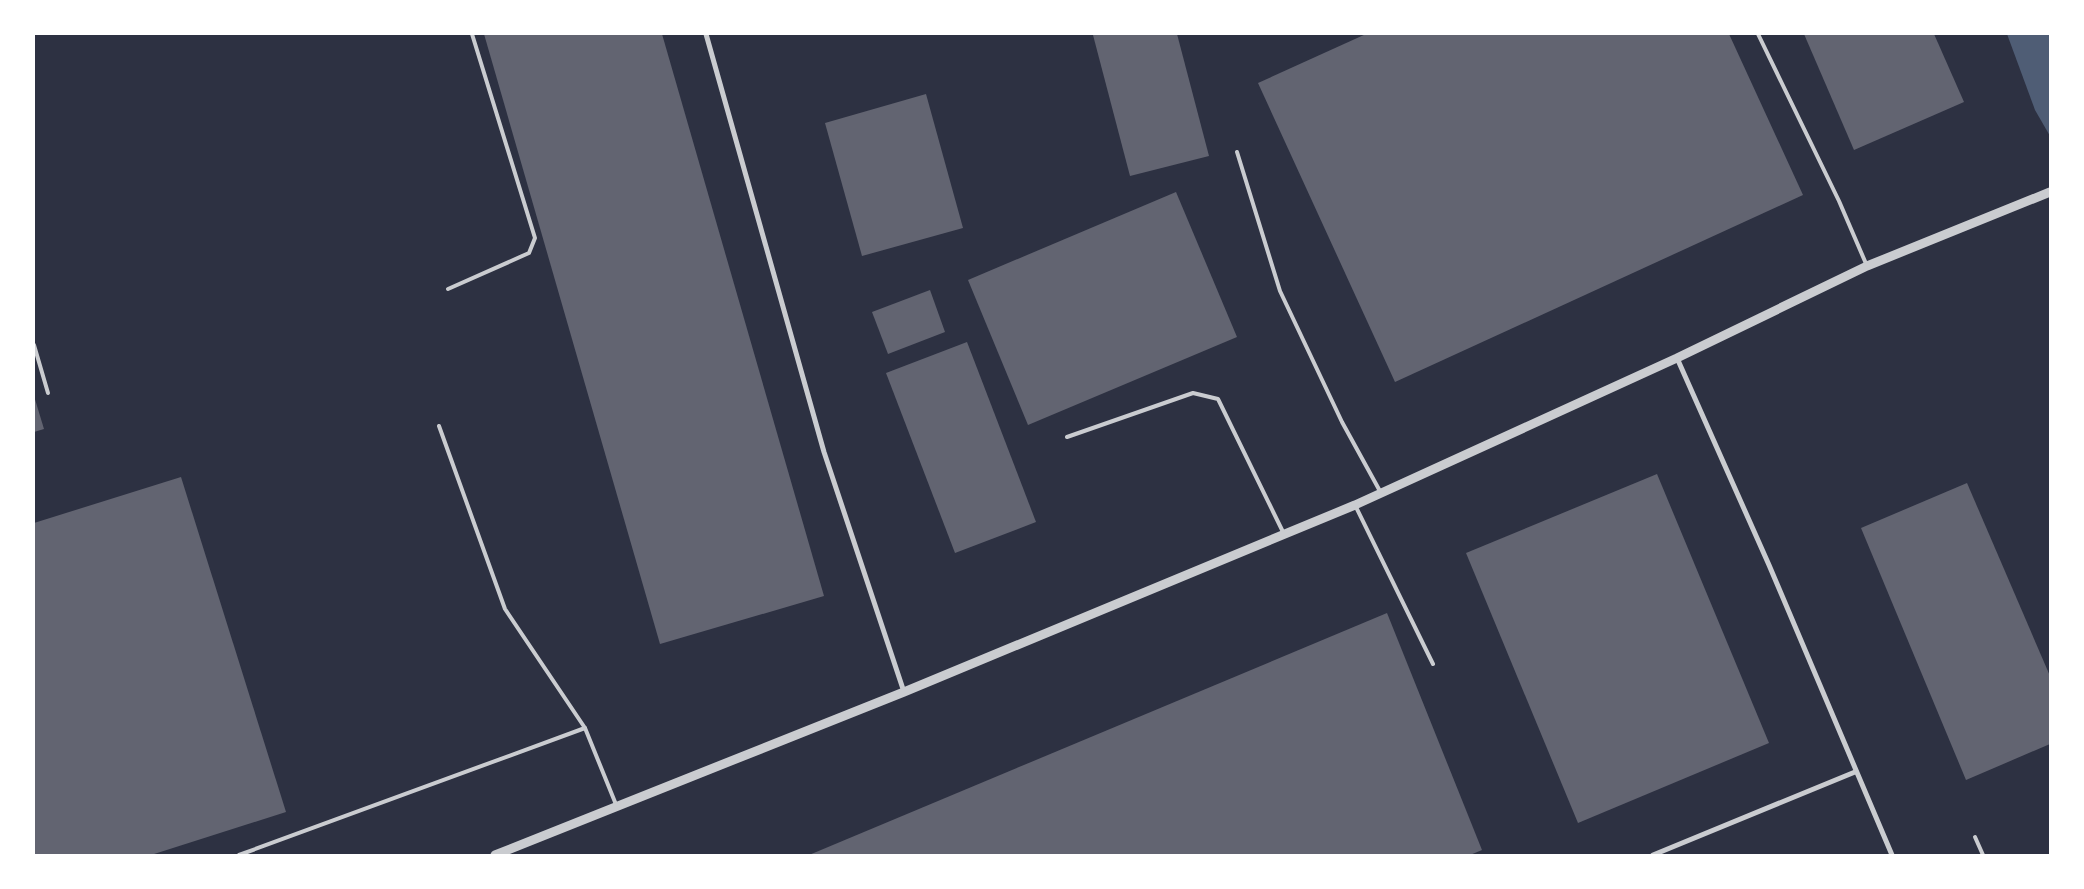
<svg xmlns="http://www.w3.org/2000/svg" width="2084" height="889" font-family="Rubik,sans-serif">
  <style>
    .water { fill: #4f5d75 }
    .building { fill: #626471 }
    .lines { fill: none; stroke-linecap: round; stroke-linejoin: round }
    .service { stroke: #caccd0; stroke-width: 4 }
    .minor { stroke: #caccd0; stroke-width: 5 }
    .tertiary { stroke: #caccd0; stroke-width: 9 }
  </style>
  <rect width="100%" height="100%" fill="#2d3142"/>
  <!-- water -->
  <path class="water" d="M2007,34H2050V136L2035,110Z"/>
  <!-- building -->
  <g class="building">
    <path d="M484,34H662L824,596L660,644Z"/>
    <path d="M1096,34H1177L1209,156L1130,176L1093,35Z"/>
    <path d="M1366,34H1729L1803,195L1395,382L1258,83Z"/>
    <path d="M1804,34H1934L1964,102L1854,150Z"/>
    <path d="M926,94L963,228L862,256L825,123Z"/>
    <path d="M1176,192L1237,337L1028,425L968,280Z"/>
    <path d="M930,290L945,332L888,354L872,312Z"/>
    <path d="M967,342L1036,522L955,553L886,373Z"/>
    <path d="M34,396L44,429L34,432Z"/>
    <path d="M1657,474L1769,743L1578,823L1466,553Z"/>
    <path d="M181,477L286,812L151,855H34V523Z"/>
    <path d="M1967,483L2050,676V744L1966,780L1861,528Z"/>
    <path d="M1387,613L1482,850L1470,855H809Z"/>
  </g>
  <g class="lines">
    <!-- service -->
    <g class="service">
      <path d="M1758,34L1839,201L1867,266"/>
      <path d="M1237,152L1280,291L1342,422L1381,493"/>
      <path d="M448,289L529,253L535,238L472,34"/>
      <path d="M34,345L48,393"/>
      <path d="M439,426L505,609L585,728L617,807"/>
      <path d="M1067,437L1193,393L1218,399L1284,534"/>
      <path d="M1355,505L1433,664"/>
      <path d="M1975,837L1983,855"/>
      <path d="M239,855L585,728"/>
    </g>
    <!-- minor -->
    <g class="minor">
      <path d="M706,34L824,452L904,692"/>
      <path d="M1677,358L1769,565L1892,855"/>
      <path d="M1653,855L1855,772"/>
    </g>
    <!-- tertiary -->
    <path class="tertiary" d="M495,855L904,692L1355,505L1677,358L1867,266L2050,192"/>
  </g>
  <!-- border -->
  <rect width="2084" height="889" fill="none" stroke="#ffffff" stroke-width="70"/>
</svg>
